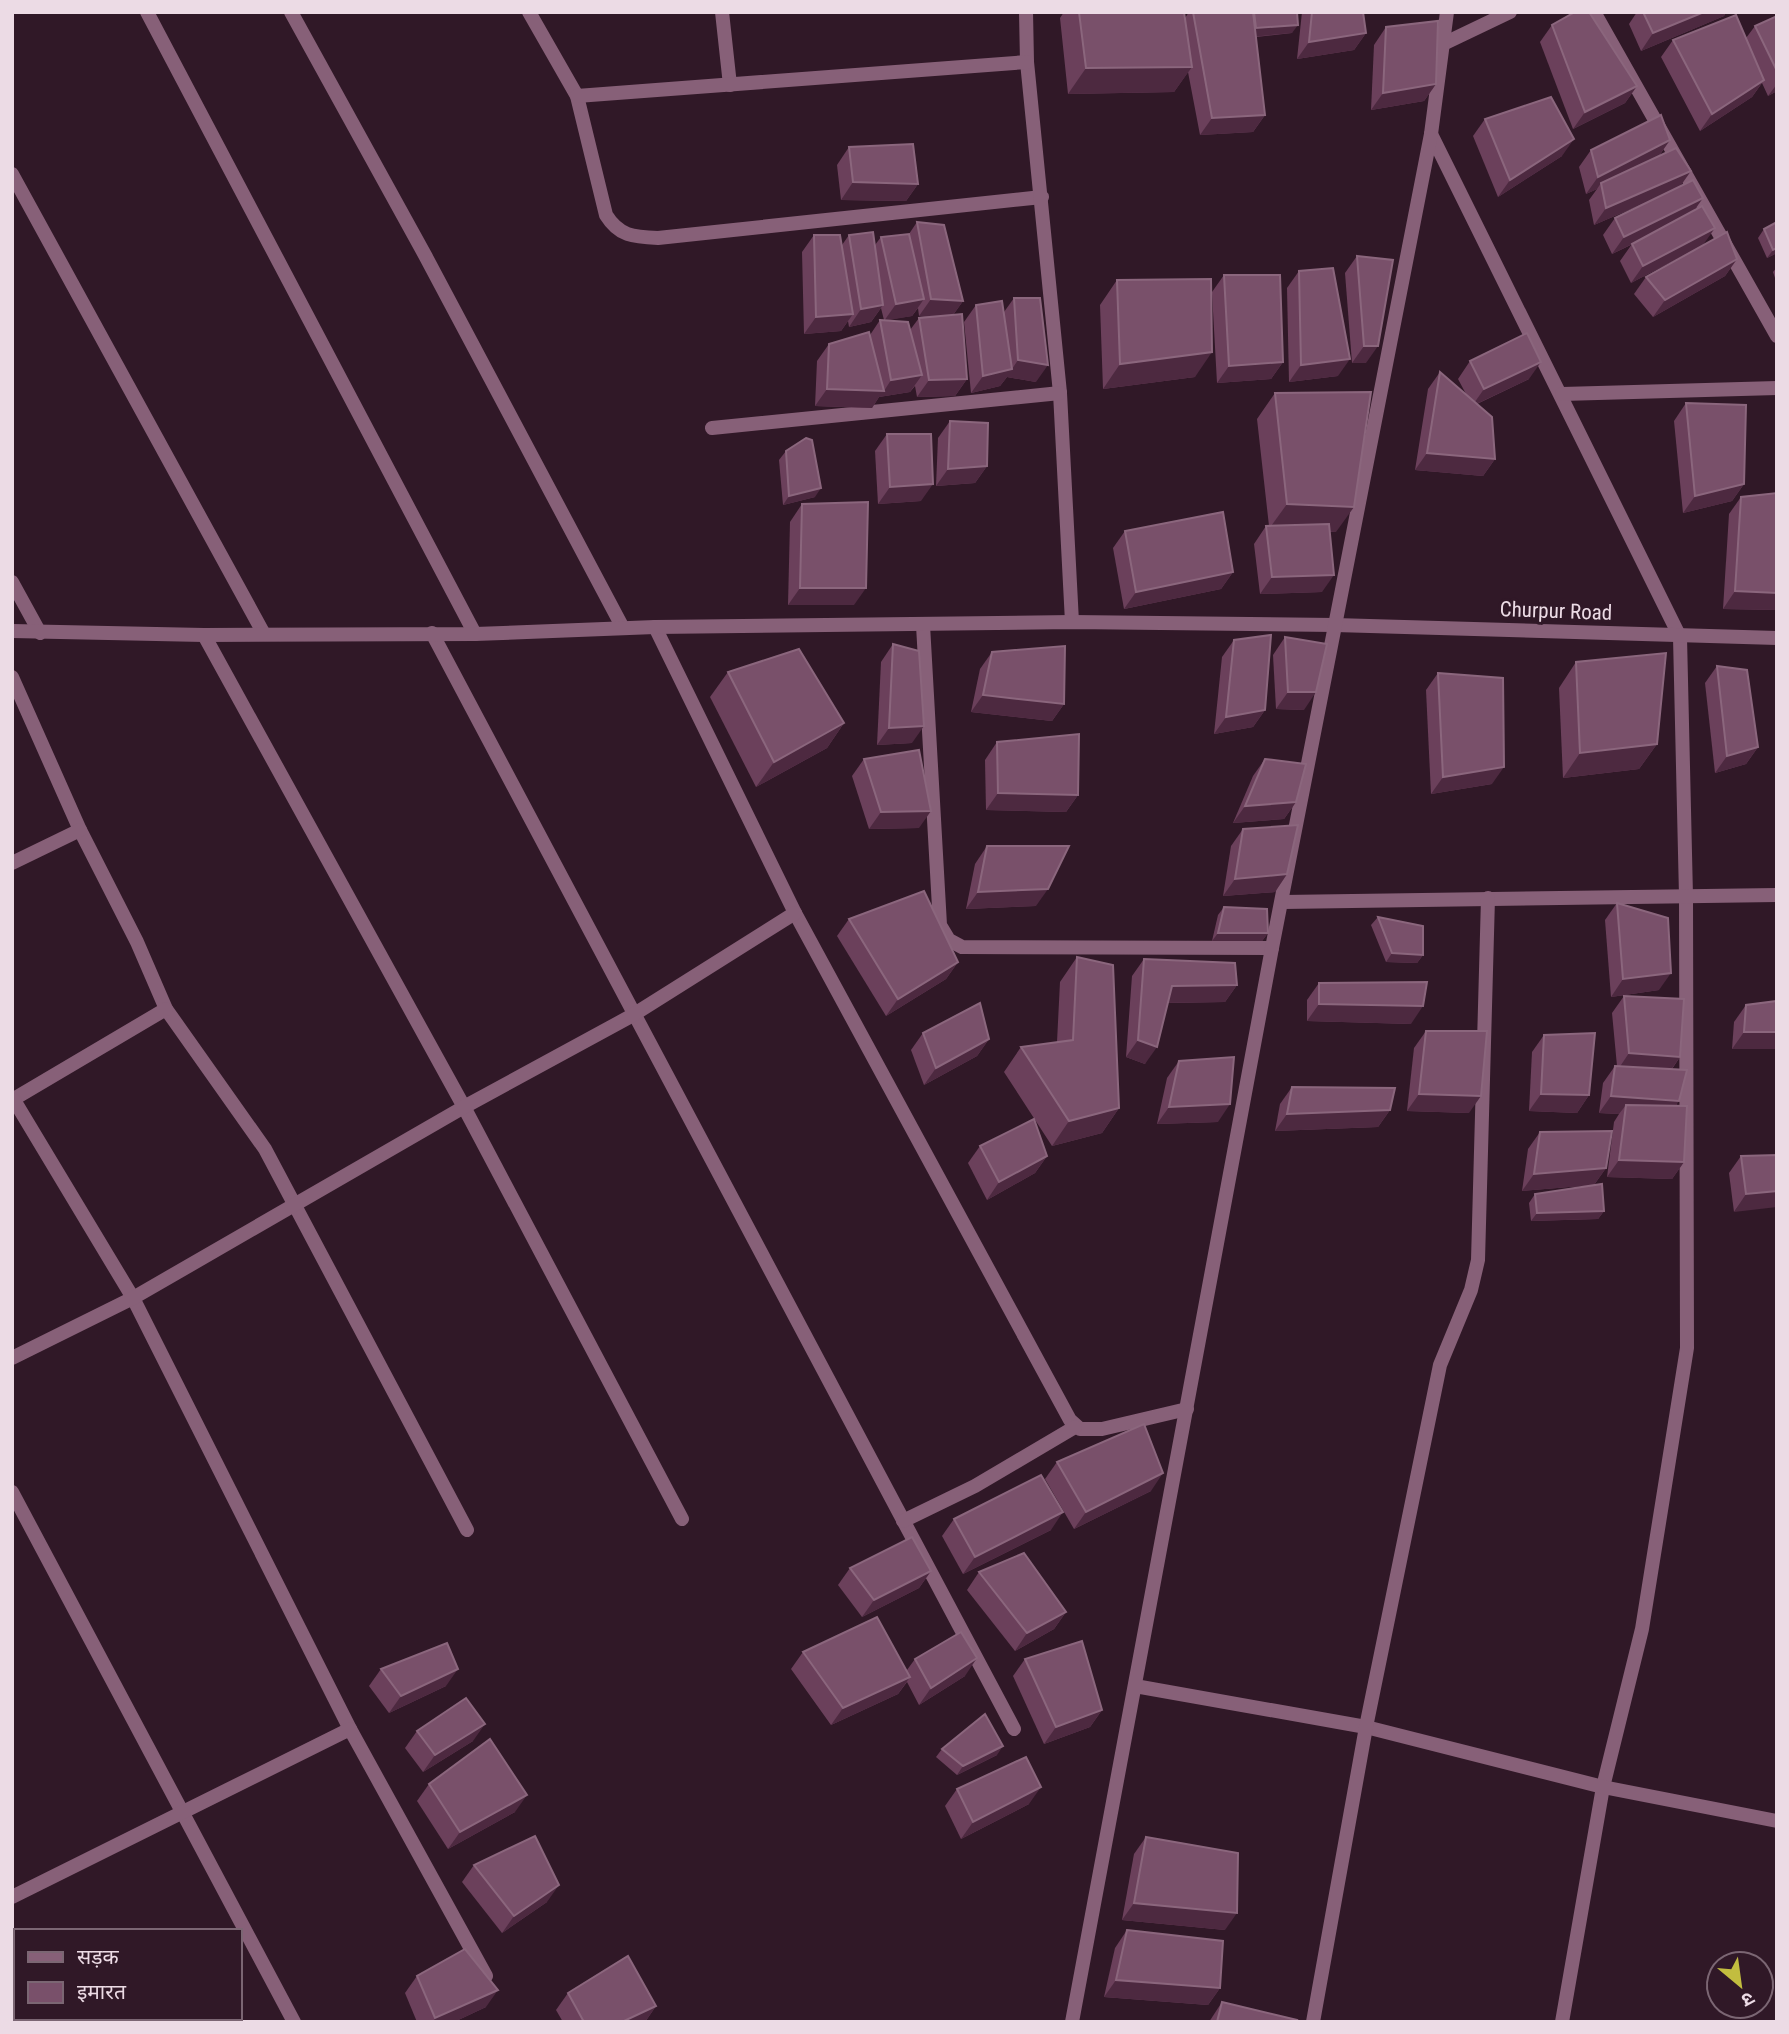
<svg xmlns="http://www.w3.org/2000/svg" width="1789" height="2034" font-family="'Roboto Condensed','Noto Sans Devanagari',sans-serif">
  <style>
    .lines { fill: none; stroke-linecap: round; stroke-linejoin: round }
    .minor { stroke: #876078; stroke-width: 14 }
    .tertiary { stroke: #876078; stroke-width: 14 }
    .wall { fill: #6b405b; fill-rule: evenodd }
    .shaded-wall { fill: #4d2940 }
    .building { fill: #79506a; stroke: #8b667d; stroke-width: 2 }
    .labels { text-anchor: middle; stroke-width: 6; stroke-linejoin: round; paint-order: stroke }
    .street-label { font-size: 21px; fill: #ecdbe5; stroke: #301827 }
  </style>
  <rect width="100%" height="100%" fill="#301827"/>
  <g class="lines">
    <!-- minor -->
    <g class="minor">
      <path d="M147,12L475,634"/>
      <path d="M291,12L426,257L623,628"/>
      <path d="M529,12L577,96L606,215C619,236 633,237 658,238L1042,197"/>
      <path d="M722,12L730,85"/>
      <path d="M1026,12L1027,62L1060,393L1072,622"/>
      <path d="M1594,12L1777,336"/>
      <path d="M1441,45L1510,12"/>
      <path d="M577,96L1027,62"/>
      <path d="M1431,134L1680,637L1686,896L1687,1348L1642,1629L1603,1787L1562,2022"/>
      <path d="M12,174L264,634"/>
      <path d="M1562,394L1777,388"/>
      <path d="M712,428L1060,393"/>
      <path d="M12,582L40,633"/>
      <path d="M923,625L940,925L949,940L962,947L1272,948"/>
      <path d="M655,627L795,913L1070,1420L1080,1429H1102L1187,1409"/>
      <path d="M432,633L1014,1729"/>
      <path d="M204,635L464,1107L682,1519"/>
      <path d="M12,677L80,830L137,942L166,1009L265,1149L467,1530"/>
      <path d="M12,863L80,830"/>
      <path d="M1283,902L1777,895"/>
      <path d="M12,1100L166,1009"/>
      <path d="M14,1100L133,1298L350,1729"/>
      <path d="M12,1358L133,1298L464,1107L633,1015L795,913"/>
      <path d="M12,1492L294,2022"/>
      <path d="M903,1521L975,1486L1075,1427"/>
      <path d="M1135,1686L1366,1727L1603,1787L1777,1821"/>
      <path d="M12,1897L350,1729L486,1976"/>
      <path d="M12,1968L16,1974"/>
      <path d="M40,2018L42,2022"/>
      <path d="M1313,2022L1366,1727L1440,1365L1471,1290L1478,1260L1488,898"/>
    </g>
    <!-- tertiary -->
    <g class="tertiary">
      <path d="M12,631L204,635L475,634L655,627L1072,622L1335,625L1777,638"/>
      <path d="M1072,2022L1272,948L1431,134L1447,12"/>
    </g>
  </g>
  <!-- wall -->
  <g class="wall">
    <path d="M1064,12H1184L1185,18L1189,12H1297L1292,33L1256,37L1265,115L1253,132L1200,135L1188,72L1174,92L1068,94L1060,18Z"/>
    <path d="M1302,12H1363L1366,33L1354,50L1297,59Z"/>
    <path d="M1637,12H1726L1724,16L1641,51L1629,24Z"/>
    <path d="M1777,16V91L1768,96L1762,83L1752,97L1700,131L1661,57L1673,40L1746,38L1755,26Z"/>
    <path d="M1552,25L1637,86L1625,103L1573,129L1540,42Z"/>
    <path d="M1386,27L1436,84L1424,101L1371,110L1374,45Z"/>
    <path d="M1485,119L1562,156L1498,197L1473,136Z"/>
    <path d="M1670,140L1659,156L1681,186L1703,198L1694,209L1703,245L1631,283L1620,261L1632,244L1635,243L1612,254L1603,235L1615,218L1654,199L1594,225L1589,200L1597,189L1586,194L1579,167L1591,150Z"/>
    <path d="M849,147L918,184L906,201L841,200L837,165Z"/>
    <path d="M917,222L963,301L953,315L967,379L955,396L917,397L915,386L910,392L879,397L872,408L815,406L817,361L829,344L870,335L880,320H884L881,308L871,322L849,327L848,321L841,331L804,334L802,252L814,235L842,245L849,235L875,245L881,237L909,234ZM918,308L919,316L930,317L919,318L910,330L885,320L912,316Z"/>
    <path d="M1777,222V253L1767,258L1758,238L1764,229Z"/>
    <path d="M1357,256L1366,363H1352L1345,273Z"/>
    <path d="M1737,259L1725,276L1653,317L1634,294L1646,277Z"/>
    <path d="M1777,267V284L1773,272Z"/>
    <path d="M1299,271L1338,376L1289,382L1287,288Z"/>
    <path d="M1224,275L1283,362L1271,379L1217,383L1212,293L1195,377L1103,389L1100,305L1117,280L1212,292Z"/>
    <path d="M1014,298L1036,382L1007,377L1000,386L971,393L964,322L976,305L1004,312Z"/>
    <path d="M1470,361L1529,379L1477,404L1495,459L1483,476L1415,470L1428,389L1440,372L1466,394L1458,379Z"/>
    <path d="M1275,393L1336,532H1330L1322,592L1260,594L1254,544L1266,526H1269L1257,419Z"/>
    <path d="M1686,403L1744,484L1732,501L1683,513L1674,421Z"/>
    <path d="M950,421L987,466L975,483L936,486L938,438Z"/>
    <path d="M887,434L921,501L878,504L875,451Z"/>
    <path d="M786,451L815,497L783,505L779,460Z"/>
    <path d="M1777,493V610L1723,609L1729,514L1741,497Z"/>
    <path d="M802,504L854,605H788L790,522Z"/>
    <path d="M1125,531L1233,572L1221,589L1124,609L1113,548Z"/>
    <path d="M1285,637L1304,710L1276,709L1273,655Z"/>
    <path d="M1234,640L1265,710L1253,727L1214,734L1222,657Z"/>
    <path d="M893,644L912,743L877,745L881,662Z"/>
    <path d="M992,652L1064,704L1052,721L971,712L980,669Z"/>
    <path d="M1576,662L1657,744L1639,769L1563,778L1559,688Z"/>
    <path d="M1717,666L1758,747L1746,764L1715,773L1705,683Z"/>
    <path d="M728,672L844,723L827,748L756,787L710,697Z"/>
    <path d="M1438,673L1492,784L1431,794L1426,690Z"/>
    <path d="M997,742L1078,795L1066,812L986,810L985,760Z"/>
    <path d="M864,759L919,828L869,829L852,776Z"/>
    <path d="M1265,759L1296,802L1284,819L1233,823L1253,776Z"/>
    <path d="M1243,829L1287,874L1275,892L1223,896L1231,846Z"/>
    <path d="M987,846L1036,906L966,909L975,864Z"/>
    <path d="M1617,903L1659,990L1611,997L1605,920Z"/>
    <path d="M1224,907L1268,933L1262,941H1212L1218,915Z"/>
    <path d="M1378,917L1423,955L1417,963L1386,962L1371,925Z"/>
    <path d="M849,919L958,962L946,979L886,1016L837,936Z"/>
    <path d="M1077,957L1119,1108L1102,1133L1052,1146L1004,1072L1021,1047L1057,1042L1060,982Z"/>
    <path d="M1144,959L1237,985L1225,1002L1168,1003L1145,1064L1126,1057L1132,976Z"/>
    <path d="M1319,983L1411,1024L1307,1021V1000Z"/>
    <path d="M1624,996L1680,1057L1672,1069L1684,1162L1672,1179L1607,1177L1614,1122L1619,1114L1599,1113L1603,1083L1615,1066H1617L1612,1013Z"/>
    <path d="M1777,1001V1049H1732L1734,1022L1746,1005Z"/>
    <path d="M1426,1031L1469,1113L1407,1111L1414,1048Z"/>
    <path d="M923,1033L989,1039L977,1056L924,1085L911,1050Z"/>
    <path d="M1544,1035L1589,1095L1577,1113L1529,1111L1532,1052Z"/>
    <path d="M1179,1061L1218,1122L1157,1124L1167,1078Z"/>
    <path d="M1292,1087L1390,1110L1378,1127L1275,1131L1280,1104Z"/>
    <path d="M1540,1132L1606,1168L1594,1185L1604,1211L1598,1219L1531,1221L1529,1203L1535,1194L1593,1185L1522,1191L1528,1149Z"/>
    <path d="M980,1146L1047,1156L1035,1173L987,1200L968,1163Z"/>
    <path d="M1777,1155L1734,1212L1729,1173L1741,1156Z"/>
    <path d="M1057,1462L1151,1491L1074,1529L1045,1479Z"/>
    <path d="M954,1519L1051,1530L963,1574L942,1536Z"/>
    <path d="M850,1568L931,1571L919,1588L862,1617L838,1585Z"/>
    <path d="M979,1572L1066,1612L1054,1629L1015,1651L967,1590Z"/>
    <path d="M803,1652L907,1670L915,1659L965,1676L919,1705L907,1682L898,1694L831,1725L791,1669Z"/>
    <path d="M1025,1659L1102,1710L1090,1727L1044,1744L1013,1676Z"/>
    <path d="M381,1669L446,1686L389,1713L369,1686Z"/>
    <path d="M417,1731L473,1741L423,1772L405,1748Z"/>
    <path d="M942,1749L997,1755L957,1775L936,1757Z"/>
    <path d="M429,1784L515,1812L448,1849L417,1801Z"/>
    <path d="M957,1789L1029,1804L961,1839L945,1806Z"/>
    <path d="M1146,1837L1225,1930L1122,1920L1134,1854Z"/>
    <path d="M474,1865L547,1902L502,1933L462,1882Z"/>
    <path d="M1127,1930L1220,1988L1208,2005L1104,1997L1115,1948Z"/>
    <path d="M417,1976L486,2007L454,2022H417L405,1993Z"/>
    <path d="M568,1993L656,2006L645,2022H563L556,2010Z"/>
    <path d="M1222,2002L1296,2022H1209Z"/>
  </g>
  <!-- shaded-wall -->
  <g class="shaded-wall">
    <path d="M1704,12H1726L1724,16L1641,51L1653,33Z"/>
    <path d="M1298,25L1292,33L1250,37L1256,28Z"/>
    <path d="M1366,33L1354,50L1297,59L1309,42Z"/>
    <path d="M1192,67L1174,92L1068,94L1086,68Z"/>
    <path d="M1764,80L1752,97L1700,131L1712,114Z"/>
    <path d="M1436,84L1424,101L1371,110L1383,93Z"/>
    <path d="M1777,84V91L1768,96Z"/>
    <path d="M1637,86L1625,103L1573,129L1585,112Z"/>
    <path d="M1265,115L1253,132L1200,135L1212,118Z"/>
    <path d="M1574,139L1562,156L1498,197L1510,180Z"/>
    <path d="M1670,140L1658,157L1601,183L1597,189L1586,194L1598,177Z"/>
    <path d="M1691,171L1679,188L1594,225L1606,208Z"/>
    <path d="M853,182L918,184L906,201L841,200Z"/>
    <path d="M1703,198L1691,215L1612,254L1624,237Z"/>
    <path d="M1715,228L1703,245L1631,283L1643,266Z"/>
    <path d="M1777,248V253L1767,258L1773,250Z"/>
    <path d="M1737,259L1725,276L1653,317L1665,300Z"/>
    <path d="M924,299L912,316L884,321L896,304Z"/>
    <path d="M931,299L963,301L951,318L919,316Z"/>
    <path d="M883,305L871,322L849,327L861,309Z"/>
    <path d="M853,314L841,331L804,334L816,317Z"/>
    <path d="M1364,346H1378L1366,363H1352Z"/>
    <path d="M1212,352L1195,377L1103,389L1120,364Z"/>
    <path d="M1350,359L1338,376L1289,382L1301,365Z"/>
    <path d="M1018,360L1048,365L1036,382L1007,377L1000,386L971,393L983,376L1012,369Z"/>
    <path d="M1283,362L1271,379L1217,383L1229,366Z"/>
    <path d="M1541,362L1529,379L1472,406L1484,389Z"/>
    <path d="M922,375L910,392L879,397L872,408L815,406L827,389L884,391L891,380Z"/>
    <path d="M967,379L955,396L917,397L929,380Z"/>
    <path d="M1427,453L1495,459L1483,476L1415,470Z"/>
    <path d="M987,466L975,483L936,486L948,469Z"/>
    <path d="M933,484L921,501L878,504L890,487Z"/>
    <path d="M1744,484L1732,501L1683,513L1695,496Z"/>
    <path d="M821,488L815,497L783,505L789,496Z"/>
    <path d="M1287,504L1354,507L1336,532L1269,529Z"/>
    <path d="M1233,572L1221,589L1124,609L1136,592Z"/>
    <path d="M1334,575L1322,592L1260,594L1272,577Z"/>
    <path d="M800,588H866L854,605H788Z"/>
    <path d="M1735,591L1777,593V610L1723,609Z"/>
    <path d="M1288,692H1316L1304,710L1276,709Z"/>
    <path d="M983,695L1064,704L1052,721L971,712Z"/>
    <path d="M1265,710L1253,727L1214,734L1226,717Z"/>
    <path d="M844,723L827,748L756,787L774,762Z"/>
    <path d="M924,726L912,743L877,745L889,728Z"/>
    <path d="M1657,744L1639,769L1563,778L1580,753Z"/>
    <path d="M1758,747L1746,764L1715,773L1727,756Z"/>
    <path d="M1504,767L1492,784L1431,794L1443,777Z"/>
    <path d="M998,793L1078,795L1066,812L986,810Z"/>
    <path d="M1296,802L1284,819L1233,823L1245,806Z"/>
    <path d="M931,811L919,828L869,829L881,812Z"/>
    <path d="M1287,874L1275,892L1223,896L1235,879Z"/>
    <path d="M1048,889L1036,906L966,909L978,892Z"/>
    <path d="M1218,933H1268L1262,941H1212Z"/>
    <path d="M1392,953L1423,955L1417,963L1386,962Z"/>
    <path d="M958,962L946,979L886,1016L898,999Z"/>
    <path d="M1671,973L1659,990L1611,997L1623,979Z"/>
    <path d="M1237,985L1225,1002L1160,1003L1172,986Z"/>
    <path d="M1319,1004L1423,1006L1411,1024L1307,1021Z"/>
    <path d="M1744,1032H1777V1049H1732Z"/>
    <path d="M989,1039L977,1056L924,1085L936,1068Z"/>
    <path d="M1138,1040L1157,1047L1145,1064L1126,1057Z"/>
    <path d="M1629,1053L1680,1057L1668,1074L1617,1071Z"/>
    <path d="M1419,1094L1481,1096L1469,1113L1407,1111Z"/>
    <path d="M1541,1094L1589,1095L1577,1113L1529,1111Z"/>
    <path d="M1611,1096L1679,1101L1667,1118L1626,1105L1619,1114L1599,1113Z"/>
    <path d="M1230,1104L1218,1122L1157,1124L1169,1107Z"/>
    <path d="M1119,1108L1102,1133L1052,1146L1069,1121Z"/>
    <path d="M1390,1110L1378,1127L1275,1131L1287,1114Z"/>
    <path d="M1047,1156L1035,1173L987,1200L999,1182Z"/>
    <path d="M1619,1160L1684,1162L1672,1179L1607,1177Z"/>
    <path d="M1606,1168L1594,1185L1522,1191L1534,1174Z"/>
    <path d="M1777,1191V1207L1734,1212L1746,1194Z"/>
    <path d="M1604,1211L1598,1219L1531,1221L1537,1213Z"/>
    <path d="M1163,1473L1151,1491L1074,1529L1086,1512Z"/>
    <path d="M1063,1512L1051,1530L963,1574L975,1557Z"/>
    <path d="M931,1571L919,1588L862,1617L874,1600Z"/>
    <path d="M1066,1612L1054,1629L1015,1651L1027,1633Z"/>
    <path d="M977,1658L965,1676L919,1705L931,1688Z"/>
    <path d="M458,1669L446,1686L389,1713L401,1696Z"/>
    <path d="M910,1677L898,1694L831,1725L843,1708Z"/>
    <path d="M1102,1710L1090,1727L1044,1744L1056,1727Z"/>
    <path d="M485,1724L473,1741L423,1772L435,1755Z"/>
    <path d="M1003,1746L997,1755L957,1775L963,1766Z"/>
    <path d="M1041,1787L1029,1804L961,1839L973,1822Z"/>
    <path d="M527,1795L515,1812L448,1849L460,1832Z"/>
    <path d="M559,1885L547,1902L502,1933L514,1916Z"/>
    <path d="M1134,1903L1237,1913L1225,1930L1122,1920Z"/>
    <path d="M1116,1980L1220,1988L1208,2005L1104,1997Z"/>
    <path d="M498,1990L486,2007L454,2022H433L435,2018Z"/>
    <path d="M656,2006L645,2022H622Z"/>
  </g>
  <!-- building -->
  <g class="building">
    <path d="M1079,12H1184L1192,67L1086,68Z"/>
    <path d="M1193,12H1253L1265,115L1212,118Z"/>
    <path d="M1254,12H1297L1298,25L1256,28Z"/>
    <path d="M1312,12H1363L1366,33L1309,42Z"/>
    <path d="M1575,12H1589L1637,86L1585,112L1552,25Z"/>
    <path d="M1643,12H1704L1653,33Z"/>
    <path d="M1736,15L1764,80L1712,114L1673,40Z"/>
    <path d="M1777,16V71L1755,26Z"/>
    <path d="M1438,21L1436,84L1383,93L1386,27Z"/>
    <path d="M1551,97L1574,139L1510,180L1485,119Z"/>
    <path d="M1661,115L1670,140L1598,177L1591,150Z"/>
    <path d="M913,144L918,184L853,182L849,147Z"/>
    <path d="M1676,148L1691,171L1606,208L1601,183Z"/>
    <path d="M1693,180L1703,198L1624,237L1615,218Z"/>
    <path d="M1702,206L1715,228L1643,266L1632,244Z"/>
    <path d="M917,222L944,225L963,301L931,299Z"/>
    <path d="M1777,222V248L1773,250L1764,229Z"/>
    <path d="M873,232L883,305L861,309L849,235Z"/>
    <path d="M1727,232L1737,259L1665,300L1646,277Z"/>
    <path d="M909,234L924,299L896,304L881,237Z"/>
    <path d="M814,235H840L853,314L816,317Z"/>
    <path d="M1357,256L1393,260L1378,346H1364Z"/>
    <path d="M1333,268L1350,359L1301,365L1299,271Z"/>
    <path d="M1224,275H1280L1283,362L1229,366Z"/>
    <path d="M1211,279L1212,352L1120,364L1117,280Z"/>
    <path d="M1014,298H1040L1048,365L1018,360Z"/>
    <path d="M1002,301L1012,369L983,376L976,305Z"/>
    <path d="M962,314L967,379L929,380L919,318Z"/>
    <path d="M880,320L908,322L922,375L891,380Z"/>
    <path d="M869,332L884,391L827,389L829,344Z"/>
    <path d="M1527,333L1541,362L1484,389L1470,361Z"/>
    <path d="M1440,372L1492,417L1495,459L1427,453Z"/>
    <path d="M1371,392L1354,507L1287,504L1275,393Z"/>
    <path d="M1686,403L1746,405L1744,484L1695,496Z"/>
    <path d="M950,421L988,423L987,466L948,469Z"/>
    <path d="M887,434H931L933,484L890,487Z"/>
    <path d="M806,438L812,440L821,488L789,496L786,451Z"/>
    <path d="M1777,493V593L1735,591L1741,497Z"/>
    <path d="M868,502L866,588H800L802,504Z"/>
    <path d="M1223,512L1233,572L1136,592L1125,531Z"/>
    <path d="M1329,524L1334,575L1272,577L1266,526Z"/>
    <path d="M1271,635L1265,710L1226,717L1234,640Z"/>
    <path d="M1285,637L1327,644L1316,692H1288Z"/>
    <path d="M893,644L919,651L924,726L889,728Z"/>
    <path d="M1065,646L1064,704L983,695L992,652Z"/>
    <path d="M799,649L844,723L774,762L728,672Z"/>
    <path d="M1666,653L1657,744L1580,753L1576,662Z"/>
    <path d="M1717,666L1747,670L1758,747L1727,756Z"/>
    <path d="M1438,673L1503,678L1504,767L1443,777Z"/>
    <path d="M1079,734L1078,795L998,793L997,742Z"/>
    <path d="M919,750L931,811L881,812L864,759Z"/>
    <path d="M1265,759L1306,764L1296,802L1245,806Z"/>
    <path d="M1298,825L1287,874L1235,879L1243,829Z"/>
    <path d="M987,846H1069L1048,889L978,892Z"/>
    <path d="M924,891L958,962L898,999L849,919Z"/>
    <path d="M1617,903L1668,918L1671,973L1623,979Z"/>
    <path d="M1224,907L1267,909L1268,933H1218Z"/>
    <path d="M1378,917L1423,926V955L1392,953Z"/>
    <path d="M1077,957L1113,965L1119,1108L1069,1121L1021,1047L1073,1040Z"/>
    <path d="M1144,959L1235,963L1237,985L1172,986L1157,1047L1138,1040Z"/>
    <path d="M1427,982L1423,1006L1319,1004V983Z"/>
    <path d="M1624,996L1684,999L1680,1057L1629,1053Z"/>
    <path d="M1777,1001V1032H1744L1746,1005Z"/>
    <path d="M980,1003L989,1039L936,1068L923,1033Z"/>
    <path d="M1426,1031H1487L1481,1096L1419,1094Z"/>
    <path d="M1595,1033L1589,1095L1541,1094L1544,1035Z"/>
    <path d="M1234,1057L1230,1104L1169,1107L1179,1061Z"/>
    <path d="M1615,1066L1687,1070L1679,1101L1611,1096Z"/>
    <path d="M1292,1087L1395,1088L1390,1110L1287,1114Z"/>
    <path d="M1626,1105L1687,1106L1684,1162L1619,1160Z"/>
    <path d="M1034,1119L1047,1156L999,1182L980,1146Z"/>
    <path d="M1612,1131L1606,1168L1534,1174L1540,1132Z"/>
    <path d="M1777,1155V1191L1746,1194L1741,1156Z"/>
    <path d="M1602,1184L1604,1211L1537,1213L1535,1194Z"/>
    <path d="M1144,1424L1163,1473L1086,1512L1057,1462Z"/>
    <path d="M1041,1475L1063,1512L975,1557L954,1519Z"/>
    <path d="M912,1537L931,1571L874,1600L850,1568Z"/>
    <path d="M1024,1553L1066,1612L1027,1633L979,1572Z"/>
    <path d="M877,1617L910,1677L843,1708L803,1652Z"/>
    <path d="M961,1632L977,1658L931,1688L915,1659Z"/>
    <path d="M1082,1641L1102,1710L1056,1727L1025,1659Z"/>
    <path d="M447,1643L458,1669L401,1696L381,1669Z"/>
    <path d="M466,1698L485,1724L435,1755L417,1731Z"/>
    <path d="M985,1714L1003,1746L963,1766L942,1749Z"/>
    <path d="M490,1739L527,1795L460,1832L429,1784Z"/>
    <path d="M1026,1757L1041,1787L973,1822L957,1789Z"/>
    <path d="M535,1836L559,1885L514,1916L474,1865Z"/>
    <path d="M1146,1837L1238,1853L1237,1913L1134,1903Z"/>
    <path d="M1127,1930L1223,1941L1220,1988L1116,1980Z"/>
    <path d="M465,1949L498,1990L435,2018L417,1976Z"/>
    <path d="M628,1956L656,2006L622,2022H584L568,1993Z"/>
    <path d="M1222,2002L1297,2020L1296,2022H1217Z"/>
  </g>
  <g class="labels">
    <!-- street labels -->
    <g class="street-label">
      <text transform="translate(1556 611) rotate(2)" y="7">Churpur Road</text>
    </g>
  </g>
  <!-- border -->
  <rect width="1789" height="2034" fill="none" stroke="#ecdbe5" stroke-width="28"/>
  <!-- legend -->
  <rect x="14" y="1929" width="228" height="91" fill="#301827" stroke="#7b6673" stroke-width="2"/>
  <rect x="28" y="1952" width="35" height="10" fill="#876078" stroke="#7b6673" stroke-width="2"/>
  <text x="77" y="1964" font-size="21" fill="#ecdbe5">सड़क</text>
  <rect x="28" y="1982" width="35" height="21" fill="#79506a" stroke="#7b6673" stroke-width="2"/>
  <text x="77" y="1999" font-size="21" fill="#ecdbe5">इमारत</text>
  <!-- north arrow -->
  <g transform="translate(1740 1985) rotate(151)"><circle r="33" fill="#301827" stroke="#7b6673" stroke-width="2"/>
  <path d="M0-5L12 26L0 18L-12 26Z" fill="#c2bd3f"/>
  <text y="-10" font-size="19" font-weight="bold" text-anchor="middle" fill="#ecdbe5">उ</text>
  </g>
</svg>
